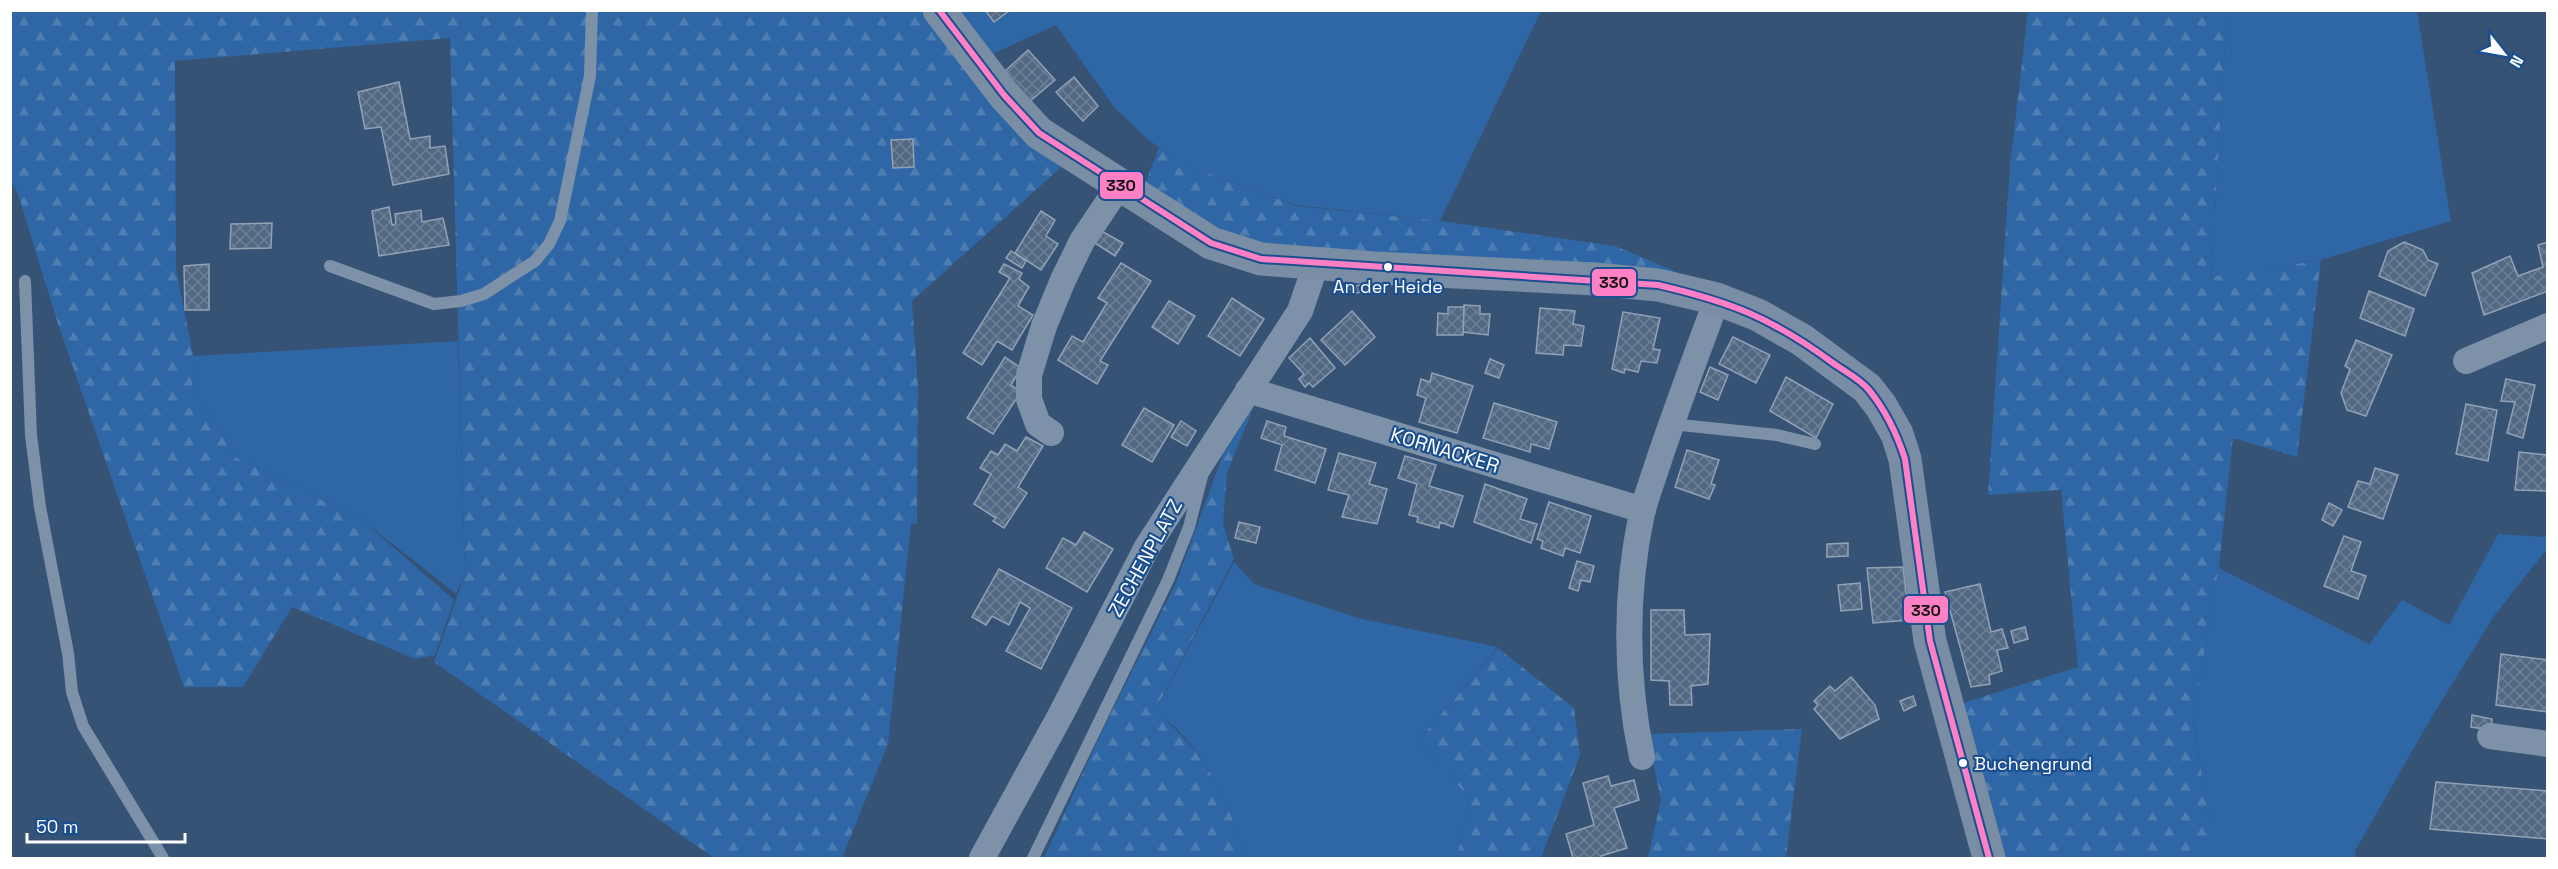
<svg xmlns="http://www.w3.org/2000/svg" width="2558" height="869" font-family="'Space Grotesk',sans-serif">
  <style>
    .grass { fill: #2f66a5 }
    .forest { fill: url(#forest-firs) }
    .building { fill: url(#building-cross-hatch); stroke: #92a2b6; stroke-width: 1.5 }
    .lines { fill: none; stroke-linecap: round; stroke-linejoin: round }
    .lane { stroke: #7d92a8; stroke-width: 12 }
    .street { stroke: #7d92a8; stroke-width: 26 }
    .secondary { stroke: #798da4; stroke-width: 33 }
    .bus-1-casing { stroke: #1b4f8f; stroke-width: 10 }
    .bus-1 { stroke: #ff80c5; stroke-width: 6 }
    .bus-dot { fill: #fff; stroke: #1b4f8f; stroke-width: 2 }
    .labels { text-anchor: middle; stroke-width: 4.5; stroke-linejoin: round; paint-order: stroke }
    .bus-label { font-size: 18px; fill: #fff; stroke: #1b4f8f }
    .street-label { font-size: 20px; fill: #fff; stroke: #1b4f8f }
    .line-badge { stroke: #1b4f8f; stroke-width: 2 }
    .pale-badge-label { font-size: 16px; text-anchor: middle; font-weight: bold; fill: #111 }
  </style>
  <defs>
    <pattern id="forest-firs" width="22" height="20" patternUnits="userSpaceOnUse" patternTransform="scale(1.5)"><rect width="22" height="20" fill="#2f66a5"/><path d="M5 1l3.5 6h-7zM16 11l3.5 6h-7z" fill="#4e7db2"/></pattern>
    <pattern id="building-cross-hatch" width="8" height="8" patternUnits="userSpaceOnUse" patternTransform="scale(1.5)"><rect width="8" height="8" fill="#526984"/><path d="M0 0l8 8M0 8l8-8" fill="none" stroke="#6c8096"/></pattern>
  </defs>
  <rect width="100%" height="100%" fill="#365274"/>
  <!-- grass -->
  <g class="grass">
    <path d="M953,11H1541L1440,221L1296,205L1182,164L1146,138L1114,107L1056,25L988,56Z"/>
    <path d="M2227,11H2417L2451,221L2320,260L2211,278Z"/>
    <path d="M458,341L465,574L456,594L362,520L235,457L192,385L193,356Z"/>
    <path d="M2498,534L2547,537V549L2494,616L2427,725L2355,851V858H2209V820L2193,717L2219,568L2369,644L2402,600L2449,625Z"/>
    <path d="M1234,562L1254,584L1358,618L1498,647L1419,740L1469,798L1457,858H1245C1235,819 1217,778 1192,746C1182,733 1168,721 1156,710Z"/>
  </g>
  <!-- forest -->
  <g class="forest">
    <path d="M11,11H931L1066,163L912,301L918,388L917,523L911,524L888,744L842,858H714L434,662L465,574L450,38L175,61L176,269L193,356L192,385L235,457L362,520L454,600L435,655L415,659L292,607L243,687H184L58,324L18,194L11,182Z"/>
    <path d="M2028,11H2227L2211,277L2321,260L2297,457L2233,438L2219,567L2193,719L2209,820V858H2003L1960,704L2078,667L2061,490L1988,495L2010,165Z"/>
    <path d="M1159,147L1183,164L1297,206L1441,221L1615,246L1691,278L1281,246L1240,238L1142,192Z"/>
    <path d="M1254,406L1227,473L1223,524L1234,559L1156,709C1167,722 1180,733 1191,746C1218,778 1235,819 1245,858H1044L1101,733L1176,583L1223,455Z"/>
    <path d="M1498,648L1574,708L1580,755L1541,858H1457L1469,798L1419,740Z"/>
    <path d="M1802,729L1786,858H1648L1661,800L1647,734Z"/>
  </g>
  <!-- building -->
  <g class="building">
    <path d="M985,10H1010L994,22Z"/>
    <path d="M1028,50L1055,80L1029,102L1003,73Z"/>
    <path d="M1074,77L1098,106L1083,121L1056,92Z"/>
    <path d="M399,82L410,139L430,136V148L445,146L449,174L393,185L381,127L365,129L358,92Z"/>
    <path d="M913,139L914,167L893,168L891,140Z"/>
    <path d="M389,207L392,225L396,224L395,214L421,210L422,222L443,218L449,245L379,256L372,211Z"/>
    <path d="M1041,211L1055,220L1046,236L1058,244L1041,270L1015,253Z"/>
    <path d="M272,223L271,248L230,249L231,224Z"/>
    <path d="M1103,232L1123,243L1115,256L1095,243Z"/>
    <path d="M2404,242L2423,250L2428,260L2438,264L2425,296L2379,276L2388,251Z"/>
    <path d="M2548,242V291L2484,315L2472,273L2510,256L2518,276L2543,267L2538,245Z"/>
    <path d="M1011,251L1026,261L1022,268L1006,258Z"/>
    <path d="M1121,263L1151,281L1100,361L1108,365L1097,384L1058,360L1072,336L1083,342L1107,303L1098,298Z"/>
    <path d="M209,264V310H185L184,266Z"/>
    <path d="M1004,264L1022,273L1019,279L1029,287L1018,306L1033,315L1012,350L997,341L982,365L963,353L1010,278L999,272Z"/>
    <path d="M1360,285L1361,292L1352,294L1350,287Z"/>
    <path d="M2369,291L2414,309L2405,336L2360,318Z"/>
    <path d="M1232,298L1264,319L1240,356L1208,336Z"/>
    <path d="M1169,301L1195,316L1178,344L1152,327Z"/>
    <path d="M1464,305L1480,306V314H1490L1488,335L1463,332Z"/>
    <path d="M1448,307H1464L1463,335H1437L1438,313L1448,314Z"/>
    <path d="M1540,308L1575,311L1573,324L1584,326L1581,346L1564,345L1563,355L1536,353Z"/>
    <path d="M1352,311L1375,337L1345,365L1321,340Z"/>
    <path d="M1623,312L1660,318L1653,349L1660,350L1657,363L1641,361L1638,372L1625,369L1624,373L1612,369Z"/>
    <path d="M1733,337L1770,355L1756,383L1719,364Z"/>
    <path d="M1310,338L1335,368L1313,387L1309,383L1305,387L1299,379L1304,374L1289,358Z"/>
    <path d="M2356,340L2392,355L2366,416L2347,410L2341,393L2350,369L2345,366Z"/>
    <path d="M1005,357L1021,368L1011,385L1021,392L993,434L967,418Z"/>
    <path d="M1490,359L1504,365L1499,378L1485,373Z"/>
    <path d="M1710,367L1728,375L1718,400L1700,392Z"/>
    <path d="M1432,373L1473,386L1457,433L1419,422L1426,398L1417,395L1421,379L1430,382Z"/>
    <path d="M1786,377L1833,404L1816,438L1770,411Z"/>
    <path d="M2506,379L2535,385L2523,438L2507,433L2515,402L2501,401Z"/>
    <path d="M1494,403L1557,422L1549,449L1531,444L1530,452L1483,438Z"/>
    <path d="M2466,404L2497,410L2488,461L2456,454Z"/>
    <path d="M1144,408L1174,425L1152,462L1122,445Z"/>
    <path d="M1181,421L1196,431L1187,446L1171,437Z"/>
    <path d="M1267,421L1286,427L1284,436L1326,449L1315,483L1275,470L1282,445L1261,438Z"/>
    <path d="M1026,437L1043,446L1018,487L1027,493L1004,528L993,521L996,518L974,504L991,474L980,468L991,451L998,455L1005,444L1017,451Z"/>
    <path d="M1687,450L1719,460L1711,484L1715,485L1709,499L1675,487Z"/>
    <path d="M2519,452L2548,455V491L2515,490Z"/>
    <path d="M1339,453L1376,463L1369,484L1387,489L1377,524L1342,517L1349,495L1328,490Z"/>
    <path d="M1405,456L1436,465L1429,486L1463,496L1453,527L1440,522L1439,528L1417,522L1418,517L1409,515L1417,484L1398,478Z"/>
    <path d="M2375,468L2398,475L2383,519L2348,507L2358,481L2370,484Z"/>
    <path d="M1485,484L1527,499L1520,519L1537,524L1531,543L1474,522Z"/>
    <path d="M1549,502L1591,516L1580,553L1565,548L1563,556L1541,548L1543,541L1537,539Z"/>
    <path d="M2329,503L2342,510L2333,526L2322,520Z"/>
    <path d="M1239,522L1260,527L1256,543L1235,538Z"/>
    <path d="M1084,532L1113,549L1087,592L1046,568L1063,538L1076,545Z"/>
    <path d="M2344,536L2361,542L2351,571L2366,576L2358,599L2324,586Z"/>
    <path d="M1848,543V556L1827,557V544Z"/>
    <path d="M1577,561L1594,566L1590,582L1581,580L1578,591L1569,588Z"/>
    <path d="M1903,567L1909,620L1873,623L1867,568Z"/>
    <path d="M999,569L1072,608L1041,669L1006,651L1030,608L1020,602L1009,625L992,616L986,625L972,617Z"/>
    <path d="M1860,583L1862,609L1841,611L1838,585Z"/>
    <path d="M1980,584L1991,632L2002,629L2008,648L1997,650L2002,671L1989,675L1990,684L1971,687L1945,592Z"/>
    <path d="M1651,610H1684L1685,635L1710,634L1708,684L1691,686L1692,705H1670L1669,681L1651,680Z"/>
    <path d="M2025,627L2028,639L2014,643L2011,631Z"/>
    <path d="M2501,654L2548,660V712L2496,705Z"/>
    <path d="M1851,677L1875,705L1879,719L1840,739L1814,709L1818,705L1814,701L1830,686L1835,691Z"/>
    <path d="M1913,696L1916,705L1904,711L1900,701Z"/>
    <path d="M2472,715L2492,719L2491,730L2471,727Z"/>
    <path d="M1608,776L1611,786L1634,780L1639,800L1614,808L1627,848L1601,856V858H1573L1566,834L1594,825L1583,783Z"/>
    <path d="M2436,782L2548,791V839L2430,829Z"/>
  </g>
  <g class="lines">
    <!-- lane -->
    <g class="lane">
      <path d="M330,266L434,304L461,301L484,294L535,261L549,244L560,221L590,76L592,10"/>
      <path d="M25,281L31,435L40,507L68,653L72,692L83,726L163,858"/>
      <path d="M1671,424L1777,435L1815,444"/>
      <path d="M1033,858L1168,580L1189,527L1202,476"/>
    </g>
    <!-- street -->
    <g class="street">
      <path d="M2466,361L2548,326"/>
      <path d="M1248,390L1643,510"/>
      <path d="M1051,433L1038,424L1029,399V375L1044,326L1063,280L1082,241L1119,186"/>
      <path d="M2490,736L2548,744"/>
      <path d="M1642,757C1625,678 1625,592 1642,513C1647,494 1654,476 1660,457C1678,404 1698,351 1717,299"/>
      <path d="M982,858L1060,716L1147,547L1300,311L1316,264"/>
    </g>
    <!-- secondary -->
    <path class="secondary" d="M939,10L1004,95L1039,133L1211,243L1261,259L1375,268L1595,279L1658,285L1717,299L1758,315L1802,340L1867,388L1881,406L1897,434L1905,459L1930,641L1989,858"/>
    <defs>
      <path id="bus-1" d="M939,10L1004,95L1039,133L1211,243L1261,259L1658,285C1731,302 1772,318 1833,363C1844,371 1860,379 1869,390C1886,411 1897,434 1905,459L1930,641L1989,858"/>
    </defs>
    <!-- bus-1 casing -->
    <use href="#bus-1" class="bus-1-casing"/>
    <!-- bus-1 -->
    <use href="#bus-1" class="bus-1"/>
  </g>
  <!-- markers -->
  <g class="bus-dot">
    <circle cx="1388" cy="267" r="5"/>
    <circle cx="1963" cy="763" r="5"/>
  </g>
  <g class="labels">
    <!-- bus labels -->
    <g class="bus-label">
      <text x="1388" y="293">An der Heide</text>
      <text x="1974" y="770" text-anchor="start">Buchengrund</text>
    </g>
    <!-- street labels -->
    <g class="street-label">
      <text transform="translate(1445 450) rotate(17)" y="7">KORNACKER</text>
      <text transform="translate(1145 558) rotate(-61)" y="7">ZECHENPLATZ</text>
    </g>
  </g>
  <g class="line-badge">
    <rect x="1099" y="171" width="45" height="29" rx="6" fill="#ff80c5"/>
    <rect x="1591" y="268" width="46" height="29" rx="6" fill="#ff80c5"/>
    <rect x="1903" y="595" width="46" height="29" rx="6" fill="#ff80c5"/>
  </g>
  <g class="pale-badge-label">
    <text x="1121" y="191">330</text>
    <text x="1614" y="288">330</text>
    <text x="1926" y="616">330</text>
  </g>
  <!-- border -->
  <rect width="2558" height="869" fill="none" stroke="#ffffff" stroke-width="24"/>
  <!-- north arrow -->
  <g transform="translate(2504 54) rotate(121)" stroke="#1b4f8f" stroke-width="4.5" paint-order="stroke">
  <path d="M0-4.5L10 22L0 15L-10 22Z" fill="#ffffff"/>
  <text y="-9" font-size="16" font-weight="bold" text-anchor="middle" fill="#ffffff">N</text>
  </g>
  <!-- scale -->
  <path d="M27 833v9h158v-9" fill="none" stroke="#ffffff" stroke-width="3"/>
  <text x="36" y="833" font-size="18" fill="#ffffff" stroke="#1b4f8f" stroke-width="4.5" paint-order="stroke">50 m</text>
</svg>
